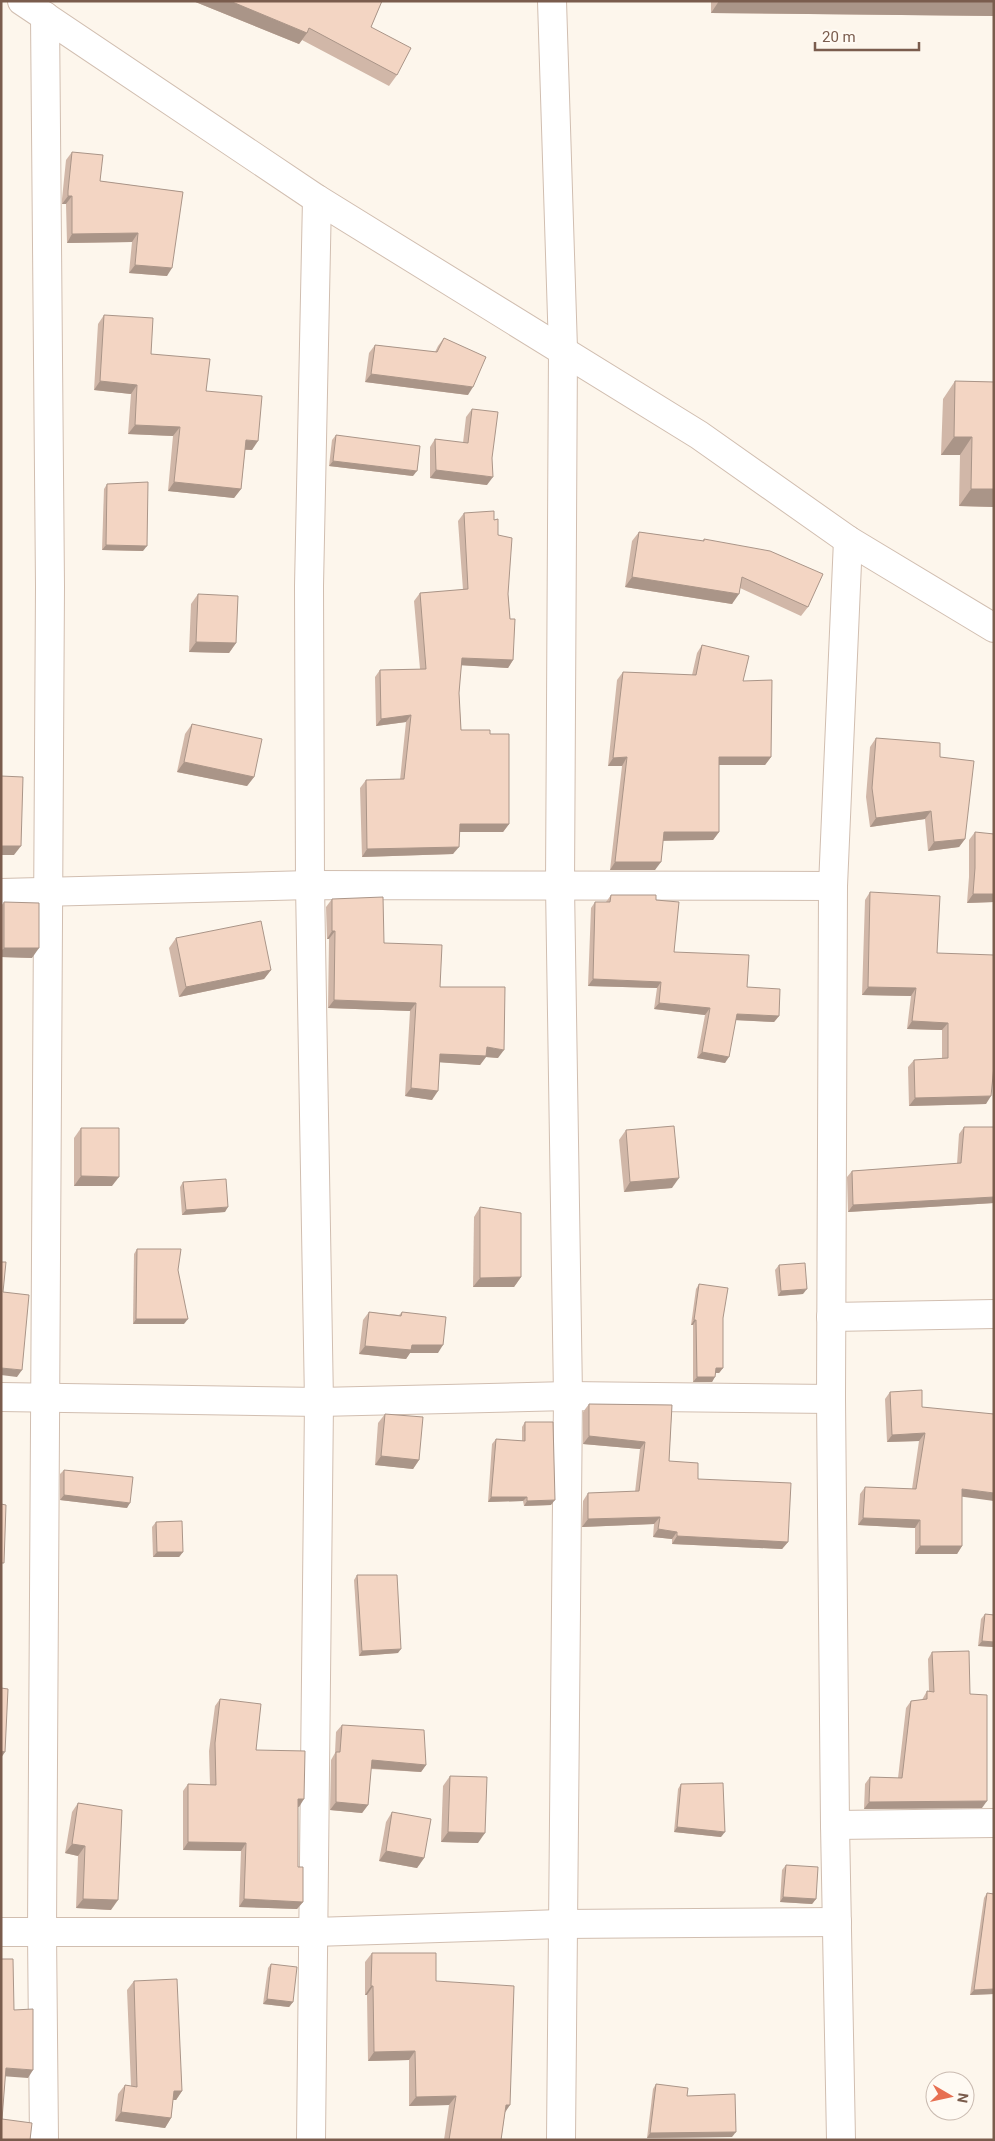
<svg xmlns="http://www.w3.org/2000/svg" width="995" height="2141" font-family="Roboto,sans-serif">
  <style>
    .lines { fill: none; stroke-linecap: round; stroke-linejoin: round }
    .minor-casing { stroke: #d1beb0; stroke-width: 30 }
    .minor { stroke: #fff; stroke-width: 28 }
    .wall { fill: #d1b7a8 }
    .shaded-wall { fill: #aa9588 }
    .building { fill: #f3d5c3; stroke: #aa9588 }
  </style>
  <rect width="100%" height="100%" fill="#fdf6ec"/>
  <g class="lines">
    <defs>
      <g id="minor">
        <path d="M22,1L317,199L699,435L848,540L994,628"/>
        <path d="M552,1L563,349L560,886L568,1396L561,2140"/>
        <path d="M1,893L310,885L833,886"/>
        <path d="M831,1317L994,1314"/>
        <path d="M1,1397L319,1402L568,1396L831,1399"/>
        <path d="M835,1825L994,1823"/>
        <path d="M1,1932H314L561,1924L837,1922"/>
        <path d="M44,2140L42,1932L50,586L45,16"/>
        <path d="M311,2140L319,1402L310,885L309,586L317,199"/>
        <path d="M841,2140L835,1825L831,1399L833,886L848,540"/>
      </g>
    </defs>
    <!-- minor casing -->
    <use href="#minor" class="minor-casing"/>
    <!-- minor -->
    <use href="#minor" class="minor"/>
  </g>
  <!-- wall -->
  <g class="wall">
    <path d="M193,1H382L371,27L397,75L389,86L302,40L299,44Z"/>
    <path d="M711,1H994V16L711,13Z"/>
    <path d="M72,152L100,181L183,192L167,276L129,273L132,242L67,243L66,204H62V199L66,160Z"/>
    <path d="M104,315L151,354L206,391L252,450H245L241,489L234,498L168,491L173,436L128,434L131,394L94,390L98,324Z"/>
    <path d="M444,338L468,395L365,382L369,353L375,345L435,352L438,346Z"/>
    <path d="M955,381L994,382V507L959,506L960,455H941L943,399Z"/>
    <path d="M472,409L487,485L430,478V447L435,439L463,443L466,417Z"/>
    <path d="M336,435L413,476L329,466L332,440Z"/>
    <path d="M107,484L143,551L102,550L104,489Z"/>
    <path d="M464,513L494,520L498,535L508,594L513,660L508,668L461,665L459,693L461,730L490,734L509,824L503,832H460L453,854L362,857L360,788L366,780H400L406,722L376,726L375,677L380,670L420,669L414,601L420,593L463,590L458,521Z"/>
    <path d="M639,532L703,541L704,539L808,607L801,616L740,588L732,604L625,587L632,541Z"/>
    <path d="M198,594L236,643L229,653L189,652L191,604Z"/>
    <path d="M702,645L743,681L771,757L765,765H719V832L713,840H663L655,870H610L622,766H608L617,680L623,672L692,675L697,653Z"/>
    <path d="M192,724L254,777L247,786L177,772L185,734Z"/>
    <path d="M876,738L940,757L965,839L959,847L928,851L925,819L870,827L866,797L870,747Z"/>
    <path d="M975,832L994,902L967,903L969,877V840Z"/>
    <path d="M870,892L937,953L993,1071L986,1104L909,1106L908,1067L914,1060L942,1059V1030L907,1029L911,996L862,995L865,900Z"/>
    <path d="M611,895L656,900L674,952L747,987L779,1016L774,1022L736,1020L725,1063L697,1058L705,1015L654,1009L657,988L588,986L591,908L595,902H606Z"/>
    <path d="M332,899L384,943L440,987L498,1058L486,1057L480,1065L440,1062L432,1100L405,1096L410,1011L328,1008L329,939H327L326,907Z"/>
    <path d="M4,902L32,958L1,957V906Z"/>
    <path d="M176,938L271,970L264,979L179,997L169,948Z"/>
    <path d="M964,1127H994V1203L848,1212L847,1177L852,1171L957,1164L959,1134Z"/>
    <path d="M81,1128L112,1186H74V1138Z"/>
    <path d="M626,1130L672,1188L624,1192L619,1140Z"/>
    <path d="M183,1182L225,1212L182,1215L180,1187Z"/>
    <path d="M480,1207L521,1277L514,1287H473L474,1217Z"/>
    <path d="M137,1249L178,1270L184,1324H133L134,1254Z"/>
    <path d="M779,1265L803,1294L778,1296L775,1270Z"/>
    <path d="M699,1284L723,1318V1368L719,1373H716L712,1382H693V1325H691L696,1289Z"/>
    <path d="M369,1312L399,1315L402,1312L438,1353H410L406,1359L359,1354L363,1320Z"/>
    <path d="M890,1392L922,1407L962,1497V1546L957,1554H915V1528L858,1525L860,1494L865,1487L912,1489L919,1441L887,1442L885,1399Z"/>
    <path d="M589,1404L672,1405L669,1461L698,1479L788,1542L782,1549L672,1544V1539L653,1537L654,1524L582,1527L583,1501L588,1493L635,1492L640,1449L583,1444V1412Z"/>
    <path d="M385,1414L419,1460L413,1469L375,1465L378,1423Z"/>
    <path d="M525,1422L551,1505L524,1506L523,1501L488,1502L492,1444L496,1439L522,1441V1427Z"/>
    <path d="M64,1470L127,1508L60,1500V1474Z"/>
    <path d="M156,1522L183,1552L179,1557H153L152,1527Z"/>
    <path d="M357,1575L398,1653L359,1656L354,1580Z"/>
    <path d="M985,1614L994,1615V1647L978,1646L981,1619Z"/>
    <path d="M932,1652L970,1694L982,1808L864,1809L865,1784L870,1777L898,1778L906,1708L911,1701L922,1700L923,1698L927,1691H929L928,1659Z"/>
    <path d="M220,1699L256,1750L299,1807H298V1867L303,1902L297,1909L239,1907L241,1851L183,1850V1791L188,1784L210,1785L209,1751L215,1706Z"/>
    <path d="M342,1725L426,1765L421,1772L371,1769L368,1805L362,1813L330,1810L331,1760L335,1753L336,1732Z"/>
    <path d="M450,1776L478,1843L441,1842L443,1786Z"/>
    <path d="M681,1784L721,1837L674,1832L678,1789Z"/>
    <path d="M78,1803L111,1910L76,1908L78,1856L65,1853L72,1812Z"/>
    <path d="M392,1812L424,1858L417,1868L379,1861L386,1822Z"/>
    <path d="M786,1865L816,1899L812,1904L780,1902L782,1870Z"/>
    <path d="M987,1893L994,1994L970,1995L984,1898Z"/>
    <path d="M372,1953L436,1981L505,2113L501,2140H444L449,2105L409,2106V2060L368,2061L367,1995H365V1962Z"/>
    <path d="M271,1964L293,2002L289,2007L263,2004L268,1968Z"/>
    <path d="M134,1981L182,2091L176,2100H173L171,2118L165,2128L115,2121L118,2094L125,2085L131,2086L127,1990Z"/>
    <path d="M656,2084L687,2096L732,2137L647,2138L653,2089Z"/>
  </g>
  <!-- shaded-wall -->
  <g class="shaded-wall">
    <path d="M193,1H230L307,33L299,44Z"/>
    <path d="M719,1H994V16L711,13Z"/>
    <path d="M68,196H72L66,204H62Z"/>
    <path d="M138,233L132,242L67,243L72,234Z"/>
    <path d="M135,265L172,268L167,276L129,273Z"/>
    <path d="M371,374L473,387L468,395L365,382Z"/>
    <path d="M100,381L137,385L131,394L94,390Z"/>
    <path d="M135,425L180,427L173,436L128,434Z"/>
    <path d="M954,437H972L960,455H941Z"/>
    <path d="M246,440L258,441L252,450L240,449Z"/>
    <path d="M333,461L417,471L413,476L329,466Z"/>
    <path d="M436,470L493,477L487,485L430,478Z"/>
    <path d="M174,482L241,489L234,498L168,491Z"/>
    <path d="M971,489H994V507L959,506Z"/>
    <path d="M106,545L147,546L143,551L102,550Z"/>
    <path d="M632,577L739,594L732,604L625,587Z"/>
    <path d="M196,642L236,643L229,653L189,652Z"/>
    <path d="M462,658L513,660L508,668L457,665Z"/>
    <path d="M411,715L406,722L376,726L381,719Z"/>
    <path d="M627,757L622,766H608L613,758Z"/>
    <path d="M719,757H771L765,765H713Z"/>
    <path d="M184,762L254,777L247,786L177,772Z"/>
    <path d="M931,811L925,819L870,827L876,818Z"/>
    <path d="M460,824H509L503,832H455Z"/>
    <path d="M664,832H719L713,840L658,841Z"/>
    <path d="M965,839L959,847L928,851L934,842Z"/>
    <path d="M1,846H21L14,855H1Z"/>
    <path d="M459,847L453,854L362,857L367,849Z"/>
    <path d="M615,862H661L655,870H610Z"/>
    <path d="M973,894H994V902L967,903Z"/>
    <path d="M332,931H335L329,939H327Z"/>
    <path d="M4,948H39L32,958L1,957V951Z"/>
    <path d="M271,970L264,979L179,997L186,987Z"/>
    <path d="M593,979L661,982L657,988L588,986Z"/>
    <path d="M868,987L916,988L911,996L862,995Z"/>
    <path d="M334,1000L416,1003L410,1011L328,1008Z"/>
    <path d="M659,1003L710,1008L705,1015L654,1009Z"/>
    <path d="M737,1014L779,1016L774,1022L733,1020Z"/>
    <path d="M912,1021L948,1023L942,1030L907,1029Z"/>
    <path d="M487,1047L504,1050L498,1058L486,1057L480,1065L435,1062L440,1054Z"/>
    <path d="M702,1052L729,1057L725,1063L697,1058Z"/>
    <path d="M411,1088L438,1091L432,1100L405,1096Z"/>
    <path d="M991,1096L986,1104L909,1106L915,1098Z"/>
    <path d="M81,1176L119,1177L112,1186H74Z"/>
    <path d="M679,1178L672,1188L624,1192L630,1182Z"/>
    <path d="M994,1197V1203L848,1212L853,1205Z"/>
    <path d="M228,1207L225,1212L182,1215L186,1210Z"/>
    <path d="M521,1277L514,1287H473L480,1278Z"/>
    <path d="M807,1289L803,1294L778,1296L781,1291Z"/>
    <path d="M136,1319H188L184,1324H133Z"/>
    <path d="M694,1320H696L693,1325H691Z"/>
    <path d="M412,1345H443L438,1353H410L406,1359L359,1354L365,1346Z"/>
    <path d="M1,1368L22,1370L17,1377L1,1375Z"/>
    <path d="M716,1368H723L719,1373H713Z"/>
    <path d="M697,1377H715L712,1382H693Z"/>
    <path d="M925,1433L919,1441L887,1442L892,1435Z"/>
    <path d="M589,1436L645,1442L640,1449L583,1444Z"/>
    <path d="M381,1456L419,1460L413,1469L375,1465Z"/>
    <path d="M962,1489L994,1493V1501L957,1496Z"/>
    <path d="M64,1495L130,1503L127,1508L60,1500Z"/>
    <path d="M491,1497H527L523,1501L488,1502Z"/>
    <path d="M555,1500L551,1505L524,1506L527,1501Z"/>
    <path d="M660,1517L654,1524L582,1527L588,1519Z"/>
    <path d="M863,1518L920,1520L915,1528L858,1525Z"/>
    <path d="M658,1529L677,1532L672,1539L653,1537Z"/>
    <path d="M677,1536L788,1542L782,1549L672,1544Z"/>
    <path d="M920,1546H962L957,1554H915Z"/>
    <path d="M157,1552H183L179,1557H153Z"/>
    <path d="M982,1641L994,1642V1647L978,1646Z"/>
    <path d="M401,1649L398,1653L359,1656L362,1651Z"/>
    <path d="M1,1751L5,1752L1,1758Z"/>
    <path d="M372,1760L426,1765L421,1772L366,1768Z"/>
    <path d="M298,1799H304L299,1807L293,1806Z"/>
    <path d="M987,1801L982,1808L864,1809L869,1802Z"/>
    <path d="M336,1802L368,1805L362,1813L330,1810Z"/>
    <path d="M677,1827L725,1832L721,1837L674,1832Z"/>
    <path d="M448,1832L485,1833L478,1843L441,1842Z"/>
    <path d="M188,1842L246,1843L241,1851L183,1850Z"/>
    <path d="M72,1844L85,1846L78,1856L65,1853Z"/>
    <path d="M386,1851L424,1858L417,1868L379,1861Z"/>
    <path d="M783,1897L816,1899L812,1904L780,1902Z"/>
    <path d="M83,1899L118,1900L111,1910L76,1908Z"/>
    <path d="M244,1899L303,1902L297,1909L239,1907Z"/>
    <path d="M371,1986H373L367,1995H365Z"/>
    <path d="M994,1989V1994L970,1995L974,1990Z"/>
    <path d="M267,1999L293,2002L289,2007L263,2004Z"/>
    <path d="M415,2051L409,2060L368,2061L374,2052Z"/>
    <path d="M6,2068L33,2070L28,2078L1,2076Z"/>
    <path d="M174,2091H182L176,2100H168Z"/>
    <path d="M456,2096L449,2105L409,2106L416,2097Z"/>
    <path d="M506,2105H510L504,2114Z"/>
    <path d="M121,2112L171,2118L165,2128L115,2121Z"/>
    <path d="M736,2132L732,2137L647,2138L650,2133Z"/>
  </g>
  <!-- building -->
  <g class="building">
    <path d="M230,1H382L371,27L411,48L397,75L309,28L307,33Z"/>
    <path d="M72,152L103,155L100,181L183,192L172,268L135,265L138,233L72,234V196H68V191Z"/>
    <path d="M104,315L153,318L151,354L210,359L206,391L262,396L258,441L246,440L241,489L174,482L180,427L135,425L137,385L100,381Z"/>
    <path d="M444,338L486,357L473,387L371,374L375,345L437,352Z"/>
    <path d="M955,381L994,382V489H971L972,437H954Z"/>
    <path d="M472,409L498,412L492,458L493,477L436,470L435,439L468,443Z"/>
    <path d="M336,435L420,446L417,471L333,461Z"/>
    <path d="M148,482L147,546L106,545L107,484Z"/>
    <path d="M494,511V520L498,519V535L512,538L508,594L510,619H515L513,660L462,658L459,693L461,730H490V734H509V824H460L459,847L367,849L366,780L404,779L411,715L381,719L380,670L426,669L420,593L468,589L464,513Z"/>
    <path d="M639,532L704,541V539L770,551L823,574L808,607L742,577L739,594L632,577Z"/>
    <path d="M198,594L238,596L236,643L196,642Z"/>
    <path d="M702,645L749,656L743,681L772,680L771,757H719V832H664L661,862H615L627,757L613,758L623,672L696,675Z"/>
    <path d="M192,724L262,739L254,777L184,762Z"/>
    <path d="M876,738L940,743V757L974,761L965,839L934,842L931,811L876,818L872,788Z"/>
    <path d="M1,776L23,777L21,846H1Z"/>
    <path d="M975,832L994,834V894H973L975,868Z"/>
    <path d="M870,892L940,896L937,953L994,955V1066L991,1096L915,1098L914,1060L948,1058V1023L912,1021L916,988L868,987Z"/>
    <path d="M611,895H656V900L679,902L674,952L749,955L747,987L780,989L779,1016L737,1014L729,1057L702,1052L710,1008L659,1003L661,982L593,979L595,902H610Z"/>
    <path d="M383,897L384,943L442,945L440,987H505L504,1050L487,1047L486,1056L440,1054L438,1091L411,1088L416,1003L334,1000L335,931H332V899Z"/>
    <path d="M4,902L39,903V948H4Z"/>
    <path d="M261,921L271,970L186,987L176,938Z"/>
    <path d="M674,1126L679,1178L630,1182L626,1130Z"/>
    <path d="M964,1127H994V1197L853,1205L852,1171L961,1163Z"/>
    <path d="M81,1128H119V1177L81,1176Z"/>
    <path d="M226,1179L228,1207L186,1210L183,1182Z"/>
    <path d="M480,1207L521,1213V1277L480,1278Z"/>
    <path d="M137,1249H181L178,1270L188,1319H136Z"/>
    <path d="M1,1262H6L3,1292L29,1295L22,1370L1,1368Z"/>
    <path d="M805,1263L807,1289L781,1291L779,1265Z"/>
    <path d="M699,1284L728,1288L723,1318V1368H716L715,1377H697L696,1320H694Z"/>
    <path d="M369,1312L401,1316L402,1312L446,1317L443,1345H412L411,1350L365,1346Z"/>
    <path d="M922,1390V1407L994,1414V1493L962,1489V1546H920V1520L863,1518L865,1487L916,1489L925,1433L892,1435L890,1392Z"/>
    <path d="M589,1404L672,1405L669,1461L698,1463V1479L791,1483L788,1542L677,1536V1532L658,1529L660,1517L588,1519V1493L639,1491L645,1442L589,1436Z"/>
    <path d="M385,1414L423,1417L419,1460L381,1456Z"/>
    <path d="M525,1422H553L555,1500L527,1501V1497H491L496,1439L525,1441Z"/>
    <path d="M64,1470L133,1477L130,1503L64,1495Z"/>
    <path d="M1,1504L6,1505L4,1563H1Z"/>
    <path d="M182,1521L183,1552H157L156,1522Z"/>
    <path d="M357,1575H397L401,1649L362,1651Z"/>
    <path d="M985,1614L994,1615V1642L982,1641Z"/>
    <path d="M969,1651L970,1694L987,1695V1801L869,1802L870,1777L902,1778L911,1701L927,1699V1691L934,1692L932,1652Z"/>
    <path d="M1,1688L8,1689L5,1752L1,1751Z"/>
    <path d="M220,1699L261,1704L256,1750L305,1751L304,1799H298V1867H303V1902L244,1899L246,1843L188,1842V1784L216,1785L215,1743Z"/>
    <path d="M342,1725L424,1730L426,1765L372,1760L368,1805L336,1802V1752H340Z"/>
    <path d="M450,1776L487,1777L485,1833L448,1832Z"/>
    <path d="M723,1783L725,1832L677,1827L681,1784Z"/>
    <path d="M78,1803L122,1810L118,1900L83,1899L85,1846L72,1844Z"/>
    <path d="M392,1812L431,1819L424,1858L386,1851Z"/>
    <path d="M786,1865L818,1867L816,1899L783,1897Z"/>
    <path d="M987,1893L994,1894V1989L974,1990Z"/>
    <path d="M372,1953H436V1981L514,1986L510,2105H506L501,2140H449L456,2096L416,2097L415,2051L374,2052L373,1986H371Z"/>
    <path d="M1,1959H13L14,2010L33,2009V2070L6,2068L2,2119L32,2123L30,2140H1Z"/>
    <path d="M271,1964L297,1967L293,2002L267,1999Z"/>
    <path d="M177,1979L182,2091H174L171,2118L121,2112L125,2085L137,2087L134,1981Z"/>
    <path d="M656,2084L688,2088L687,2096L735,2094L736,2132L650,2133Z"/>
  </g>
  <!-- border -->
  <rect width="995" height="2141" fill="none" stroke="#7a5c4d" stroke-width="5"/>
  <!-- north arrow -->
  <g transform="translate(950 2096) rotate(99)"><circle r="24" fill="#fffaf3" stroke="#cabbb1"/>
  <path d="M0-4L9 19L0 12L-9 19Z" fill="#e76f51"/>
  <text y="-8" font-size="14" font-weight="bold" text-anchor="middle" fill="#7a5c4d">N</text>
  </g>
  <!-- scale -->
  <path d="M815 42v8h104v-8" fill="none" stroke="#7a5c4d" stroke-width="2.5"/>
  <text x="822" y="42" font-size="15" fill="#7a5c4d" stroke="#fffaf3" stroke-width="4" paint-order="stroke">20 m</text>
</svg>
